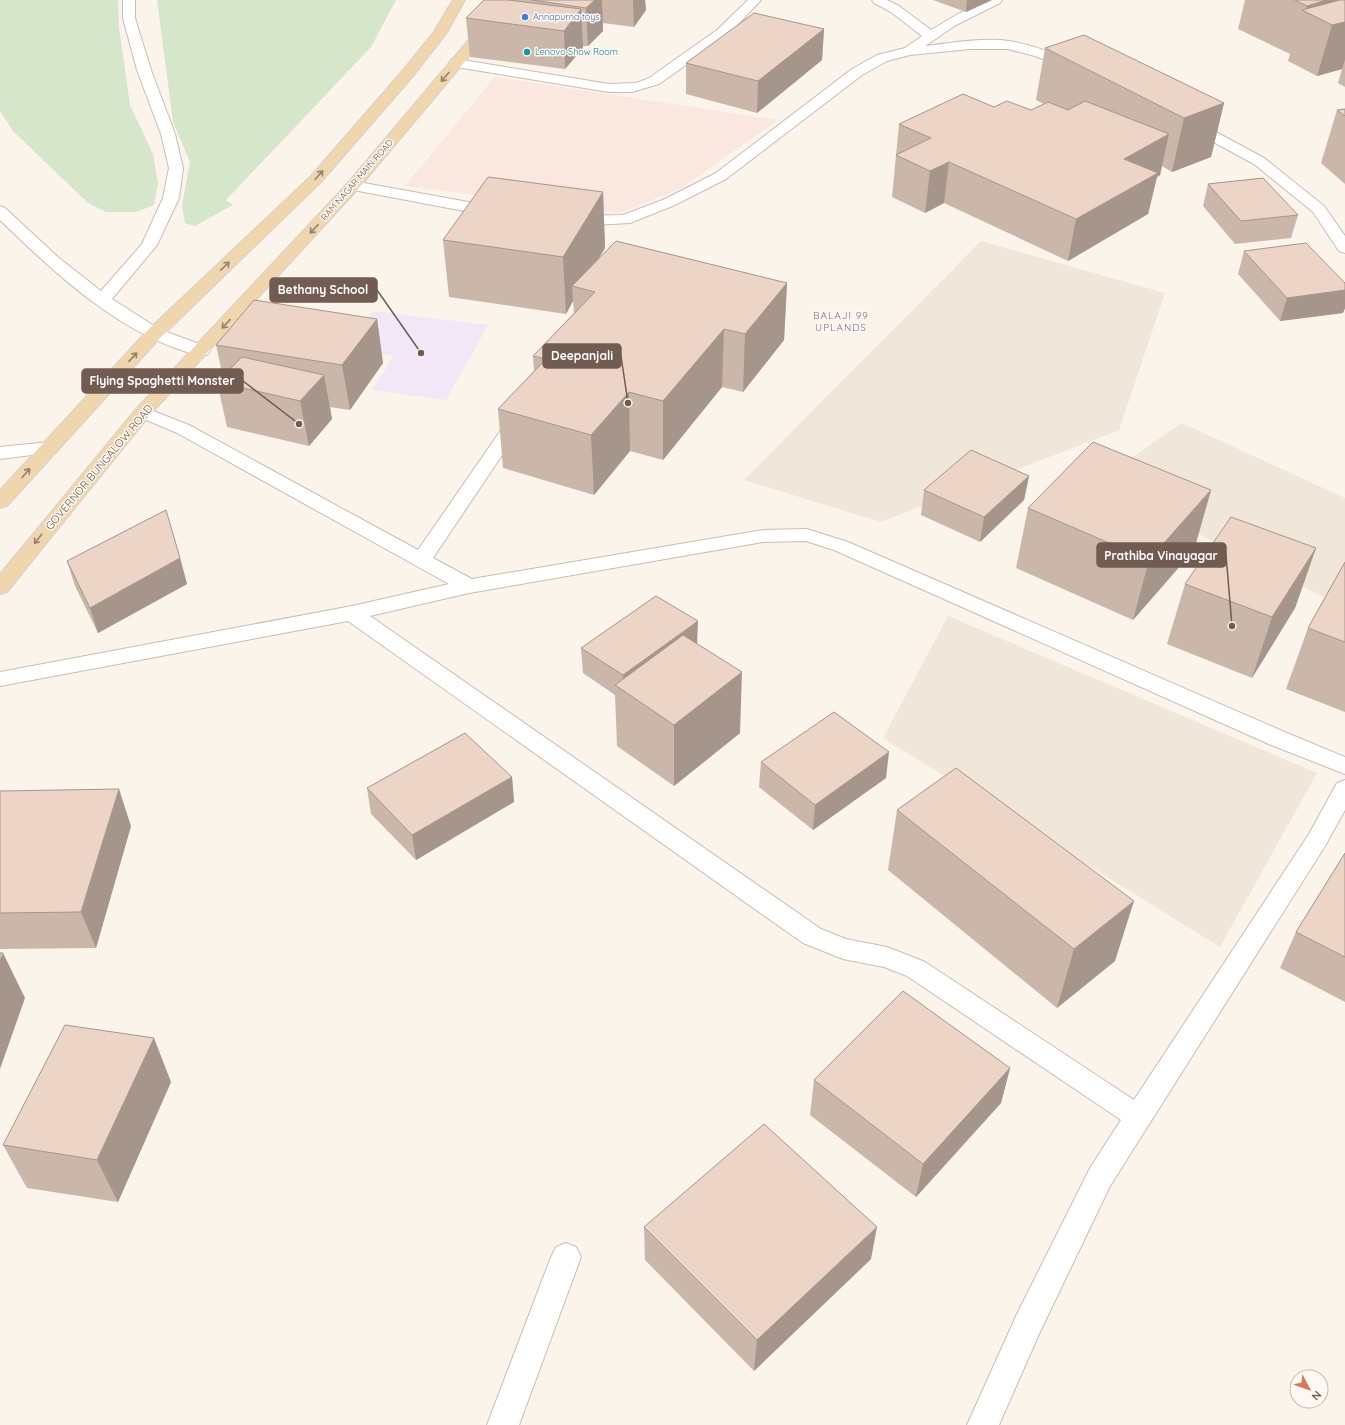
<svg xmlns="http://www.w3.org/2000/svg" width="1345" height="1425" font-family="Quicksand,sans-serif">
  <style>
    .residential { fill: #f1e6da }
    .commercial { fill: #f9e7e0 }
    .education { fill: #f1e7f7 }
    .green { fill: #d6e6ca }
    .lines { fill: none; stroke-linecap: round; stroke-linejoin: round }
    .minor-casing { stroke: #cbbcb1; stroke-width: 2 }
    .major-casing { stroke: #d8d1ce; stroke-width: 2 }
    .minor { fill: #fff; fill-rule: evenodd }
    .major { fill: #f0d6ac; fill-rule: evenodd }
    .wall { fill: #cbb7aa }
    .shaded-wall { fill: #a5958b }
    .building { fill: #ecd5c6; stroke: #a5958b }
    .oneway { stroke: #98816c }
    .shop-dot { fill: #3f7fe0; stroke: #fdf8f1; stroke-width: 1.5 }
    .culture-dot { fill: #0f9aa8; stroke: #fdf8f1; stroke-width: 1.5 }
    .labels { text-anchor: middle; stroke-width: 3; stroke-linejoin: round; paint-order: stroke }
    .far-shop-label { font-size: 9px; fill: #366cbe; stroke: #fdf8f1; text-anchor: start }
    .far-culture-label { font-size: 9px; fill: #0d838f; stroke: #fdf8f1; text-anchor: start }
    .far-street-label { font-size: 9px; fill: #725c51; stroke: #fdf8f1 }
    .far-neighbourhood-label { font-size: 10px; letter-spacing: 1px; fill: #81698d; stroke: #fdf8f1 }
    .street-label { font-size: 11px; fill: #725c51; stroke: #fdf8f1 }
    .leader { fill: none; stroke: #725c51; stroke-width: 1.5 }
    .callout-dot { fill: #725c51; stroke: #fdf8f1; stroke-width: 1.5 }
    .callout { fill: #725c51; stroke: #725c51; stroke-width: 1.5 }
    .callout-label { font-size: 12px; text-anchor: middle; font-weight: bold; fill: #fff }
  </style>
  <rect width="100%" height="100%" fill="#faf4eb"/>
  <!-- residential -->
  <g class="residential">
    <path d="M981,241L1165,293L1119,430L881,522L744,480Z"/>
    <path d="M1182,423L1345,498V608L1096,482Z"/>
    <path d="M948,616L1317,773L1220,947L883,738Z"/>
  </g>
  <!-- commercial -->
  <path class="commercial" d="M495,77L778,120L680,189L619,213L405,186Z"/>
  <!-- education -->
  <path class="education" d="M373,311L488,325L446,400L372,390L394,356L347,350Z"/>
  <!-- green -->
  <g class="green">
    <path d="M0,0H118L119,27L130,105L153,154L158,183L154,205L136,212H106L88,203L13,131L0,111Z"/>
    <path d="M157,0H396L371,47L226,200L233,205L195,226L185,223L182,205L190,162L173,122Z"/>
  </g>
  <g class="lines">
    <defs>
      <g id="minor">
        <path d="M123,0H135V18L151,70L175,134L183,168L179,198L157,245L112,299L159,329L207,347L210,351L207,355L201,356C121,336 57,275 0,220V206L5,208L59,258L101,291L142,244L163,198L169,168L161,134L137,70L123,18Z"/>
        <path d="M748,0H761L727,36L659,84L632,92H609L456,67L451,66L449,63L451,60L456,59L609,84L636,83L649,78L717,30Z"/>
        <path d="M872,0H887L899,6L931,30L958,14L986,0H1002L1000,3L956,25L925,46C951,43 984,37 1009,41C1033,45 1055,54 1077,63L1079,66L1077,69L1072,70L1035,56L1008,49H970L910,55L887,61L862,75L726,179L675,205L630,223L574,226L569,224L566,221L569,218L574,216L623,215L665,199L716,173L852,69L877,55L905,48L922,36L891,12L874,3Z"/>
        <path d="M1189,119L1194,120L1264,158L1324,206L1345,236V253L1339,251L1313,212L1254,164L1184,126L1182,123L1184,120Z"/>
        <path d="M353,181L496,207L501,209L504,212L501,215L496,217L348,189L345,186L348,183Z"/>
        <path d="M143,407L189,425L418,550L512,414L518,413L524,414L527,418L433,558L472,579L763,530L807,529L848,542L1287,733L1345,757V774L1271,745L834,550L806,541L763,542L469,593L370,616L821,929L846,939L887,947L925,962L1134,1100L1309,834L1337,783L1345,780V810L1325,846L1110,1186L1039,1334L999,1425H967L1017,1314L1090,1168L1121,1120L907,976L884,967L843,959L803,943L348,621L0,686V672L352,606L449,584L177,433L137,416L134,412L137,408Z"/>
        <path d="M49,442L56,444L58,448L56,452L0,459V447Z"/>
        <path d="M566,1243L576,1247L581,1257L519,1425H487L551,1257L556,1247Z"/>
      </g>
      <g id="major">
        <path d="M453,0H465L446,34L414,75L321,182L160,338L7,506L0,508V490L148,330L311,176L404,69L433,33Z"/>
        <path d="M494,0H506L482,41L358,189L149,416L7,592L0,594V574L137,408L348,183L472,36Z"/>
      </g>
    </defs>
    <!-- minor casing -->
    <use href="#minor" class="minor-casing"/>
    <!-- major casing -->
    <use href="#major" class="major-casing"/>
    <!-- minor -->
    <use href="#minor" class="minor"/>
    <!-- major -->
    <use href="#major" class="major"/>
  </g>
  <!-- wall -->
  <g class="wall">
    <path d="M484,0H645L646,10L634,27L603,23V31L588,46H583V48L565,69L470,57L466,18Z"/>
    <path d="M933,0H992L966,12Z"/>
    <path d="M1245,0H1345V87L1338,83L1342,69L1317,76L1288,61L1290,54L1238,29Z"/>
    <path d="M824,29L822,60L757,113L686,94V63Z"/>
    <path d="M1045,48L1224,103L1211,157L1172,172L1162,166L1160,175L1157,177L1148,214L1068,261L944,203L925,213L892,197L899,124L994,107L1031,110L1044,104L1036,100Z"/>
    <path d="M1345,109V184L1321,163L1337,110Z"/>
    <path d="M1208,184L1298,215L1291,238L1235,244L1203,206Z"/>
    <path d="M603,192L605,248L597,261L787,283L784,340L743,392L722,387L663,460L630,451L594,495L503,468L498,409L534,371L533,356L574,313L573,301L566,314L449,297L443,240Z"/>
    <path d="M1244,251L1345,283V308L1343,313L1280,321L1238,274Z"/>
    <path d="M377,319L383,363L350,410L330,407L332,419L309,446L227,427L217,382L223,377L216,345Z"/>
    <path d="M1029,476L1024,500L980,542L921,515L924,490Z"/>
    <path d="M1211,490L1194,550L1133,620L1016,568L1028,508Z"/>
    <path d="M1316,548L1295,608L1252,678L1167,644L1185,584Z"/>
    <path d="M180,558L187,584L98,633L75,586L67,561Z"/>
    <path d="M1345,562V712L1286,689L1308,628Z"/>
    <path d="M697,644L740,733L674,786L617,746L615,695L583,673L581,648Z"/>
    <path d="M761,762L886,778L813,830L759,787Z"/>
    <path d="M512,777L514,802L416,860L371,814L367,788Z"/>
    <path d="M0,791L131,826L96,948L0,949Z"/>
    <path d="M897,810L1115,961L1057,1008L888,870Z"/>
    <path d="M1345,853V1002L1280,968L1296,932Z"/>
    <path d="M1010,1068L1001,1103L916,1197L810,1115L814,1080Z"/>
    <path d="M171,1082L118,1202L27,1188L3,1145Z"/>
    <path d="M644,1227L871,1259L754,1371L645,1260Z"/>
  </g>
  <!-- shaded-wall -->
  <g class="shaded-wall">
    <path d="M595,0H602L603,31L588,46L586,8Z"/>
    <path d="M633,0H645L646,10L634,27Z"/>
    <path d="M967,0H992L966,12Z"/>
    <path d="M1326,0H1345V60L1342,69L1317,76L1332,25L1305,12L1307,6Z"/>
    <path d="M581,9L583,48L565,69L564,31Z"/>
    <path d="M824,29L822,60L757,113L758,81Z"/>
    <path d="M1224,103L1211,157L1172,172L1184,118Z"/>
    <path d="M1169,134L1160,175L1157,177L1148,214L1068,261L1076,219L1124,159Z"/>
    <path d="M949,162L944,203L925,213L930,171Z"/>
    <path d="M603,192L605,248L581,288L572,286L573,301L566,314L563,257Z"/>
    <path d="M787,283L784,340L743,392L745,334Z"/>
    <path d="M1345,290V308L1343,313L1280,321L1287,298Z"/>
    <path d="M377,319L383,363L350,410L342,365Z"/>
    <path d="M724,329L722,387L663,460V401Z"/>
    <path d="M324,375L332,419L309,446L300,401Z"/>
    <path d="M629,392L630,451L594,495L591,435Z"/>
    <path d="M1029,476L1024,500L980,542L984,517Z"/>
    <path d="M1211,490L1194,550L1133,620L1149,560Z"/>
    <path d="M1316,548L1295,608L1252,678L1272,617Z"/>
    <path d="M180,558L187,584L98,633L90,608Z"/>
    <path d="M698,621L697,646L623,691V675Z"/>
    <path d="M742,672L740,733L674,786V725Z"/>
    <path d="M889,752L886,778L813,830L815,805Z"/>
    <path d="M512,777L514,802L416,860L412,835Z"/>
    <path d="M119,789L131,826L96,948L81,912Z"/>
    <path d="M1134,901L1115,961L1057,1008L1074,949Z"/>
    <path d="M3,953L25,998L0,1069V962Z"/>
    <path d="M154,1038L171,1082L118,1202L97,1160Z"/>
    <path d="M1010,1068L1001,1103L916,1197L923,1164Z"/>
    <path d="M877,1227L871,1259L754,1371L757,1340Z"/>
  </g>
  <!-- building -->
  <g class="building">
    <path d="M484,0H508L581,9L564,31L466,18Z"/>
    <path d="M532,0H595L586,8Z"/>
    <path d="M1295,0H1326L1307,6Z"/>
    <path d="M1340,0H1345V22L1332,25L1302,10Z"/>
    <path d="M754,13L824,29L758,81L686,63Z"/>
    <path d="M1084,35L1224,103L1184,118L1045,48Z"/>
    <path d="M963,94L994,107L1007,101L1031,110L1048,102L1068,110L1085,101L1169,134L1124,159L1158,173L1076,219L949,162L930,171L896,155L931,138L899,124Z"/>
    <path d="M1345,109V116L1337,110Z"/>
    <path d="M488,177L603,192L563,257L443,240Z"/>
    <path d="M1263,178L1298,215L1241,221L1208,184Z"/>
    <path d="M616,241L787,283L745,334L724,329L663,401L629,392L591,435L498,409L546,359L533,356L595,292L572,286Z"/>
    <path d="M1306,243L1345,283V290L1287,298L1244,251Z"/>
    <path d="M254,300L377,319L342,365L216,345Z"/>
    <path d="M242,357L324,375L300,401L217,382Z"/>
    <path d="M1093,442L1211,490L1149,560L1028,508Z"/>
    <path d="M971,450L1029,476L984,517L924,490Z"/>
    <path d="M166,510L180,558L90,608L67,561Z"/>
    <path d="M1231,517L1316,548L1272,617L1185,584Z"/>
    <path d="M1345,562V642L1308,628Z"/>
    <path d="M656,596L698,621L623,675L581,648Z"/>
    <path d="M683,635L742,672L674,725L615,685Z"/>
    <path d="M834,712L889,752L815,805L761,762Z"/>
    <path d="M465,733L512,777L412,835L367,788Z"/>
    <path d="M956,768L1134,901L1074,949L897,810Z"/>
    <path d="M119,789L81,912L0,913V791Z"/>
    <path d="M1345,853V957L1296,932Z"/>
    <path d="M0,953H3L0,962Z"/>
    <path d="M903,991L1010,1068L923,1164L814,1080Z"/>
    <path d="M65,1025L154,1038L97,1160L3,1145Z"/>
    <path d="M764,1124L877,1227L757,1340L644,1227Z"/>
  </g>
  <!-- one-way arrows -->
  <defs><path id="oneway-shaft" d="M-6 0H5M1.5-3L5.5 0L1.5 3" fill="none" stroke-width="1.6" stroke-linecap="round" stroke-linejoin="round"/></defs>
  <g class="oneway">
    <use href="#oneway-shaft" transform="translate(445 77) rotate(130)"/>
    <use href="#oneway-shaft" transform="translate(319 175) rotate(-48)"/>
    <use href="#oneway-shaft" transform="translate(314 229) rotate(133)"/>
    <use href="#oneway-shaft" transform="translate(225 266) rotate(-44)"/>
    <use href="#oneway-shaft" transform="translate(226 324) rotate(133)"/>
    <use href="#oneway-shaft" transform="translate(133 357) rotate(-47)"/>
    <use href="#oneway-shaft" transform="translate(26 473) rotate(-49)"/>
    <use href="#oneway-shaft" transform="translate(38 539) rotate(129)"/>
  </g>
  <!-- markers -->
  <circle class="shop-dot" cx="525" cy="17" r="4"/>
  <circle class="culture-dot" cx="527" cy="52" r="4"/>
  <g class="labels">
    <!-- far-shop labels -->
    <g class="far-shop-label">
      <text x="533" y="20">Annapurna toys</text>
    </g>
    <!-- far-culture labels -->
    <g class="far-culture-label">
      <text x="535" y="55">Lenovo Show Room</text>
    </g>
    <!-- far-street labels -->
    <g class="far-street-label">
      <text transform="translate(357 180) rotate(-49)" y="3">RAM NAGAR MAIN ROAD</text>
    </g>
    <!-- far-neighbourhood labels -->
    <g class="far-neighbourhood-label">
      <text x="841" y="319">BALAJI 99<tspan x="841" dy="12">UPLANDS</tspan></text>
    </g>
    <!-- street labels -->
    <g class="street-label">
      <text transform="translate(99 467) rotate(-50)" y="4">GOVERNOR BUNGALOW ROAD</text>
    </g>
  </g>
  <!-- callouts -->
  <path class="leader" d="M421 353L377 290M628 403L621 356M299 424L243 381M1232 626L1226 555"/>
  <g class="callout-dot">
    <circle cx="421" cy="353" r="4"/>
    <circle cx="628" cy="403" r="4"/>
    <circle cx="299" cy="424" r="4"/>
    <circle cx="1232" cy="626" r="4"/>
  </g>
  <g class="callout">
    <rect x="270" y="278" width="107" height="24" rx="4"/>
    <rect x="543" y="344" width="78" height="24" rx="4"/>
    <rect x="82" y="369" width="161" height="24" rx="4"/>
    <rect x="1097" y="543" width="129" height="24" rx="4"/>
  </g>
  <g class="callout-label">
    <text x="323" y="294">Bethany School</text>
    <text x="582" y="360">Deepanjali</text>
    <text x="162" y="385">Flying Spaghetti Monster</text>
    <text x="1161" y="560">Prathiba Vinayagar</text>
  </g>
  <!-- north arrow -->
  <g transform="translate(1309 1389) rotate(131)"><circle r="19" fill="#fdf8f1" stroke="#c5bab1"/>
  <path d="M0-3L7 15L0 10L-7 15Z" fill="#d47960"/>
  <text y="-6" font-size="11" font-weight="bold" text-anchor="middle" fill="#725c51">N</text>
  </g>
</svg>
